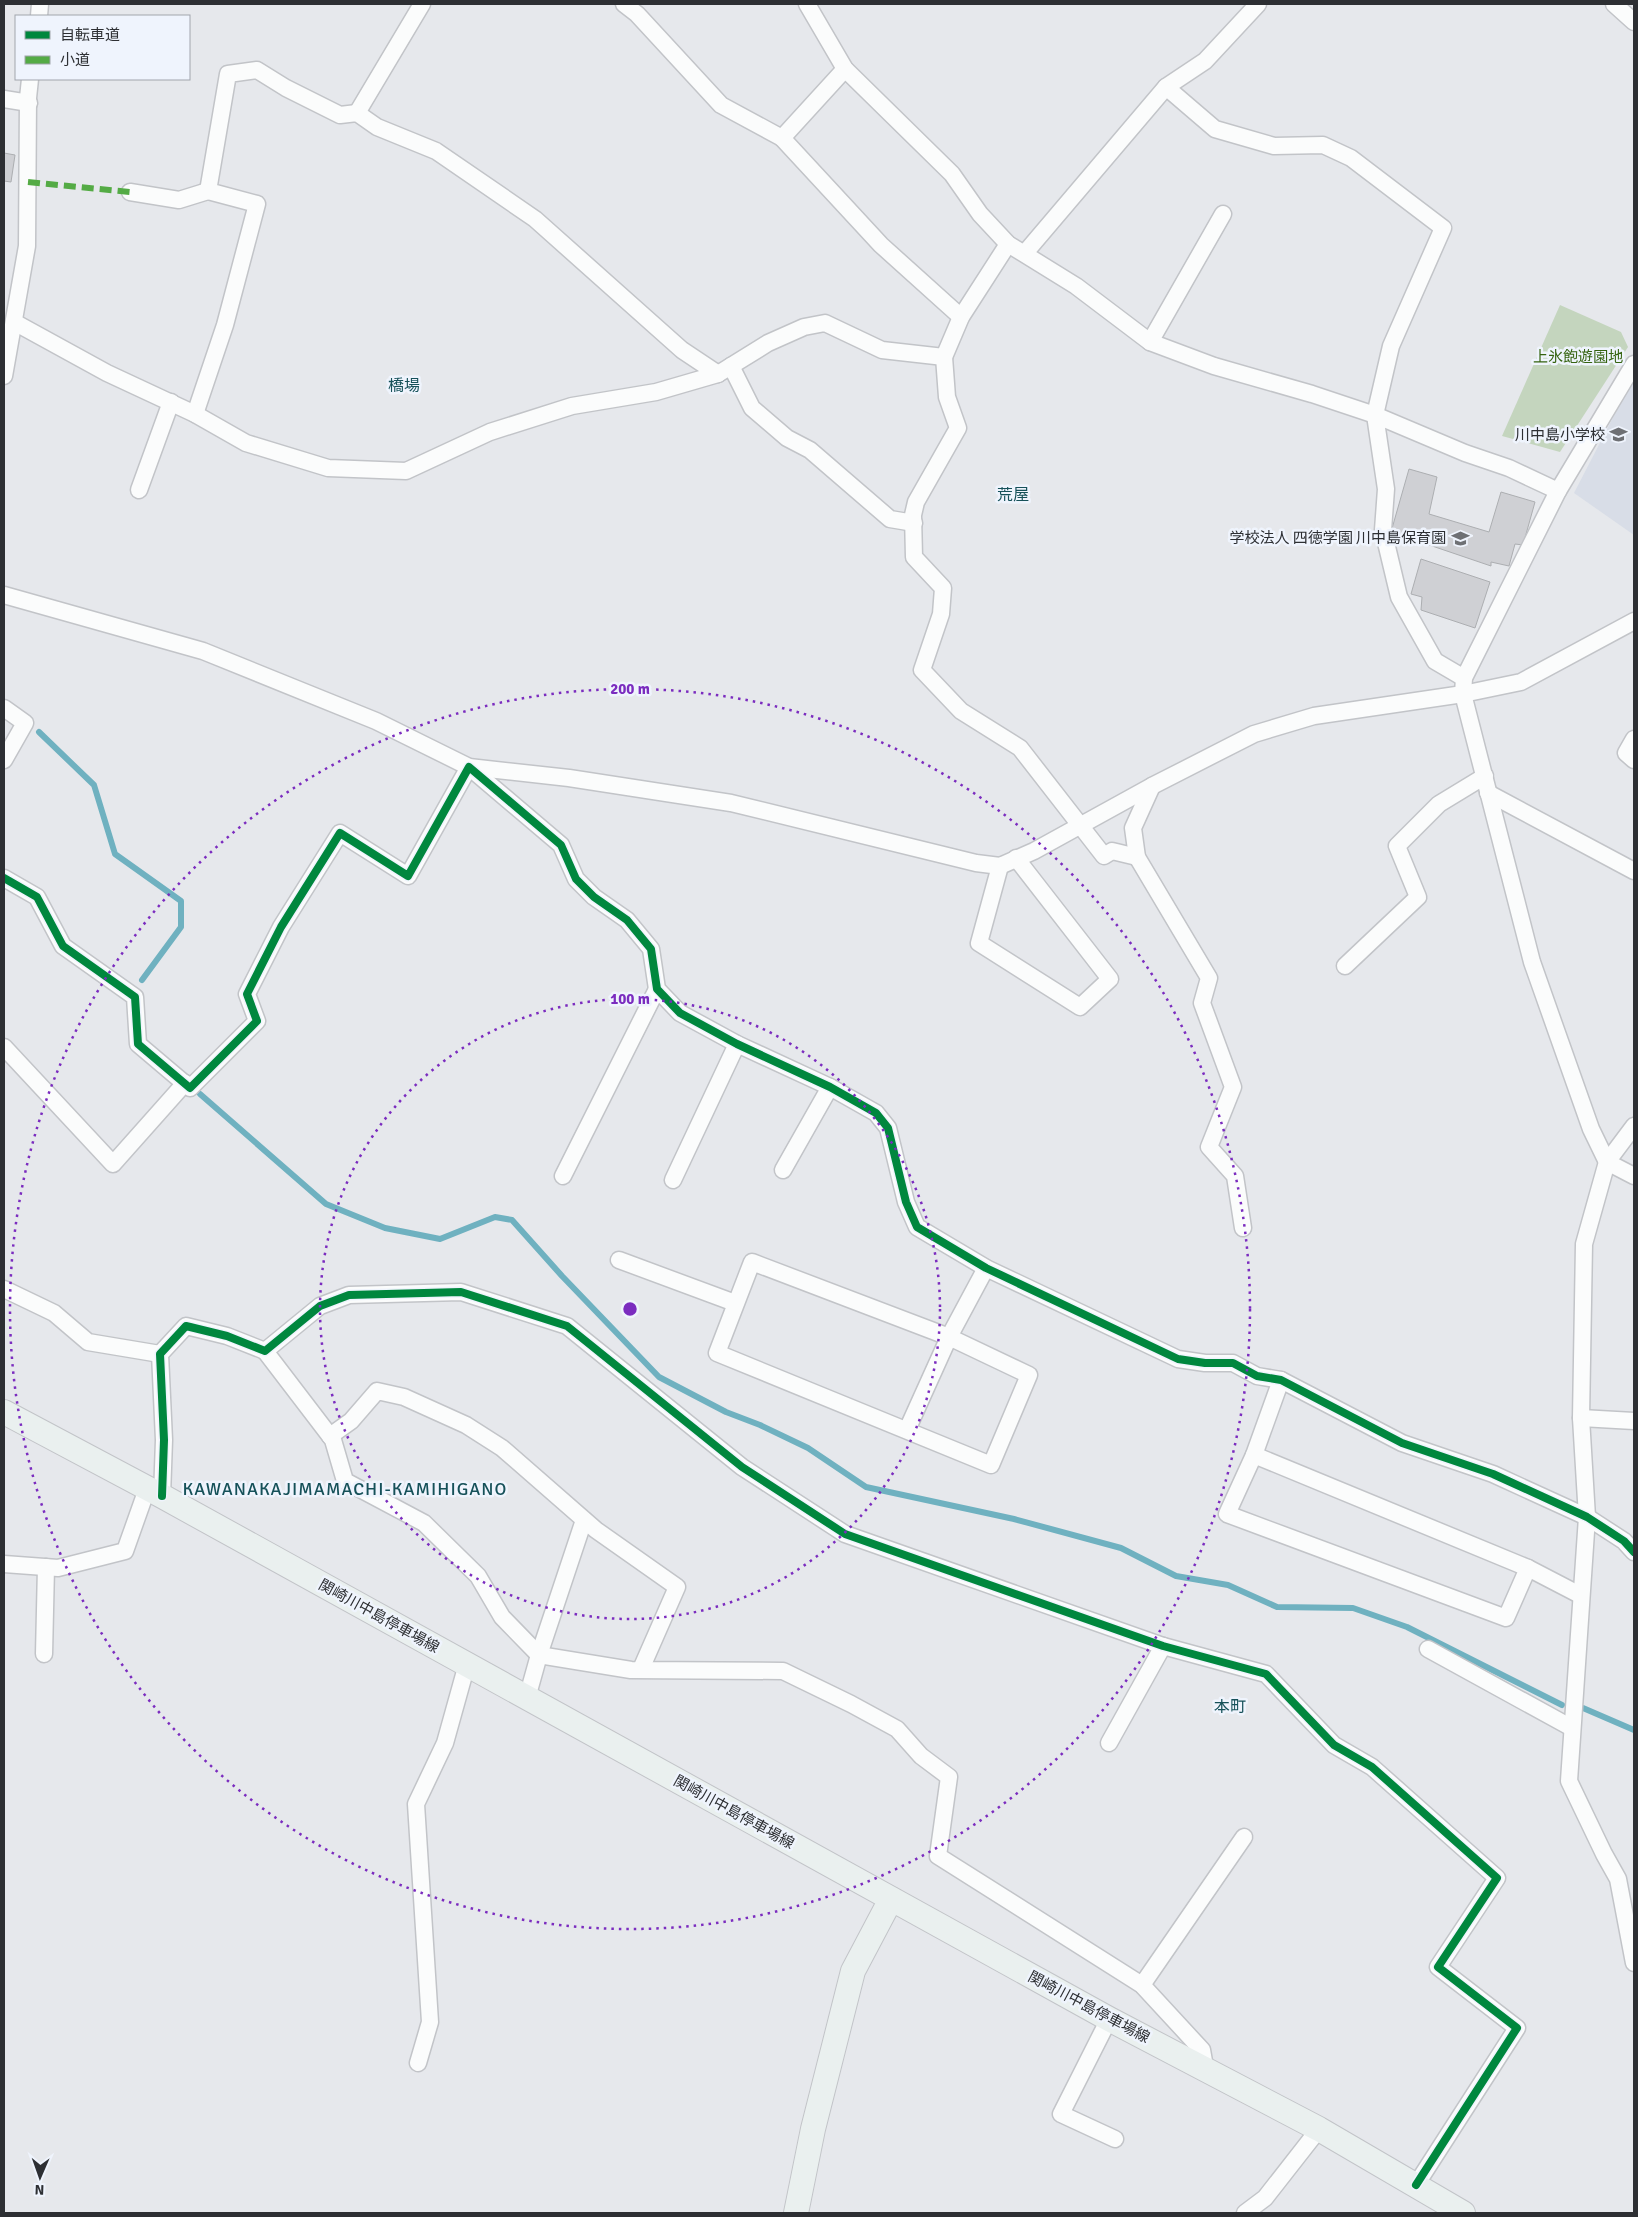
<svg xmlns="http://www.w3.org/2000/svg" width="1638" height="2217" font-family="Signika,'Noto Sans JP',sans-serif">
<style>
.built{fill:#d8dde7}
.green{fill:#c4d5be}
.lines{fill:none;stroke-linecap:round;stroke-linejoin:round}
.stream{stroke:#6fb1c0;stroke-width:6}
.building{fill:#cfd0d4;stroke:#acaeb1}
.street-casing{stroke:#c2c4c8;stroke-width:19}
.secondary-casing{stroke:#c2c4c8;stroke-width:26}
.street{stroke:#fbfcfc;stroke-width:16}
.secondary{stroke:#eaf0ef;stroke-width:24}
.quiet{stroke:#54ab45;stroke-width:6;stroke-dasharray:12 6;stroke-linecap:butt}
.cycleway-casing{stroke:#eff4fd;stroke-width:11}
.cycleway{stroke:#00873e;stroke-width:8}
.ring{fill:none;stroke:#7b2cbf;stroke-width:2.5;stroke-dasharray:2.5 5}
.labels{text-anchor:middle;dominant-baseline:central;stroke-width:5;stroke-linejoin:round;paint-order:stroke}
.park-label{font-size:15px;fill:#356310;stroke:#eff4fd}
.poi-label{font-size:15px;fill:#2d2f33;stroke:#eff4fd;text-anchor:end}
.street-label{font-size:15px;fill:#2d2f33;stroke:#eff4fd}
.neighbourhood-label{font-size:16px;fill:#165159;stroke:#eff4fd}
.quarter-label{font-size:18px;letter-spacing:1px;fill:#165159;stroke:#eff4fd}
.centre{fill:#7b2cbf;stroke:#eff4fd;stroke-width:2.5}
.ring-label{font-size:15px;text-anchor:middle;font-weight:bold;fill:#7b2cbf;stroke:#eff4fd;stroke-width:5;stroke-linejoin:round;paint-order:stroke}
</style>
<rect width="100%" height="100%" fill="#e6e8ec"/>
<polygon class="built" points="1634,377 1634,535 1574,493"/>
<polygon class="green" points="1560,305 1621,332 1628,347 1560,452 1502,436"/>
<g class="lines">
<g class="stream">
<polyline points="39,732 94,785 115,854 181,901 181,927 142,980"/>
<polyline points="200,1094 326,1204 385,1228 440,1239 495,1217 512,1220 562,1276 659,1377 726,1412 760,1425 808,1448 866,1487 1014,1519 1121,1548 1176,1576 1228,1585 1277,1607 1353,1608 1407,1627 1562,1705"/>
<polyline points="1583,1708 1634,1730"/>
</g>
</g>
<g class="building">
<polygon points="4,153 15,155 11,182 4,181"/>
<polygon points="1409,469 1437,477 1429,514 1489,532 1501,492 1535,502 1523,545 1515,544 1509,566 1491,562 1491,566 1391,532"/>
<polygon points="1421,559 1490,582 1475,628 1421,610 1422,597 1411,594"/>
</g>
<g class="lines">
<defs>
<g id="street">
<polyline points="624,4 637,14 721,105 782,138 845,69"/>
<polyline points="807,4 845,69 952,174 980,214 1008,244 1076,286 1150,342 1214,366 1312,394 1375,415 1465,453 1509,468 1558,491"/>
<polyline points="1614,4 1634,22"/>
<polyline points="39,16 40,4"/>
<polyline points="1166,87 1215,129 1274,146 1323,145 1351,158 1443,228 1391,346 1375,415 1386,489 1383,530 1399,597 1435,661 1464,678"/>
<polyline points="4,99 29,103"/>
<polyline points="357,113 422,4"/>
<polyline points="782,138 881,245 961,317"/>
<polyline points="130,192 179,200 208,191"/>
<polyline points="1025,253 1166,87 1205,61 1258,4"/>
<polyline points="14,322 107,373 195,414 246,443 328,468 406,471 490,432 572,406 656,392 718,374 768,343 804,327 825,323 882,350 944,357 961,317 1008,244"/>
<polyline points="1150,342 1223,214"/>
<polyline points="944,357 947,397 958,428 916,502 913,515 914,557 943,588 941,614 922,670 961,711 1020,748 1104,856 1112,851 1137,857"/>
<polyline points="1634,364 1558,491 1464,678 1463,694 1532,962 1591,1129 1607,1162 1634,1176"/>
<polyline points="731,366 752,408 787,438 810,450 890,519 914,523"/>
<polyline points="4,376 27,246 28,98 30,79"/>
<polyline points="195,414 225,325 257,204 208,191 228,74 257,70 286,88 340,115 357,113 377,127 436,151 535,219 682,350 718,374"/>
<polyline points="139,490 171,402"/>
<polyline points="4,595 203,651 376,721 469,767 569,778 731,803 976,863 1000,866 1034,851 1152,786 1254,734 1314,716 1463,694 1521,682 1634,621"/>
<polyline points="4,708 25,723 4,760"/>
<polyline points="1634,739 1626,753 1634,760"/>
<polyline points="1152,786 1133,828 1137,857 1209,978 1202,1003 1233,1087 1209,1147 1235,1176 1243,1228"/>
<polyline points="1488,793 1634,871"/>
<polyline points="1000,866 979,943 1080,1007 1110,979 1016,858"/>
<polyline points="4,878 37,897 63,946 135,997 138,1044 190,1088 257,1021 247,994 281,927 340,833 408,876 469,767 561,845 576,879 594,897 627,920 651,949 657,989 680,1013 737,1044 830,1087 876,1113 888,1128 906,1202 917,1227 986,1268 1178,1359 1205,1363 1233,1363 1257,1376 1281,1380 1402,1443 1493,1474 1587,1517 1624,1541 1634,1552"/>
<polyline points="1345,966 1418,897 1397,846 1439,804 1485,776"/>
<polyline points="4,1047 113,1164 185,1083"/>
<polyline points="1634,1126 1607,1162 1584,1244 1581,1418 1587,1517 1569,1781 1604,1854 1618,1879 1634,1963"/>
<polyline points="783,1170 830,1087"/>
<polyline points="563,1176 657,989"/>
<polyline points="673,1180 737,1044"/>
<polyline points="619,1260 735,1303"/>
<polygon points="752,1262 949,1337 1029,1375 991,1465 717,1353"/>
<polyline points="4,1289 54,1313 88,1342 160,1354"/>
<polyline points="265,1351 333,1440 345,1481 424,1523 478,1576 502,1617 539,1655 631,1670 783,1671 851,1704 897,1729 921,1756 949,1777 938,1856 1142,1985 1202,2050 1205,2067"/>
<polyline points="1281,1380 1254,1455 1528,1568 1580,1595"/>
<polyline points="1581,1418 1634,1421"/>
<polyline points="907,1430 949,1337 986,1268"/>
<polyline points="330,1436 351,1421 377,1391 404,1397 466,1425 502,1448 596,1530 677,1587 641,1669"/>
<polyline points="1254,1455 1227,1514 1506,1618 1528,1568"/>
<polyline points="162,1496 164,1440 160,1354 186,1326 227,1336 265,1351 320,1306 349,1295 461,1292 567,1326 742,1467 845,1534 1163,1646 1266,1674 1334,1745 1372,1767 1497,1878 1438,1967 1517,2028 1416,2185"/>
<polyline points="4,1564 58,1568 125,1551 147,1489"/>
<polyline points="1428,1649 1572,1728"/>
<polyline points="44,1654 46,1567"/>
<polyline points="527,1698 539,1655 584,1520"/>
<polyline points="1109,1743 1163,1646"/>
<polyline points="1142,1985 1244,1837"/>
<polyline points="1109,2019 1061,2114 1115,2139"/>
<polyline points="418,2063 430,2022 416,1804 445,1743 467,1664"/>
<polyline points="1245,2213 1265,2198 1319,2129"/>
</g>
<g id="secondary">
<polyline points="4,1412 162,1496 1109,2019 1319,2129 1463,2213"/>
<polyline points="796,2213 813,2129 853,1971 891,1899"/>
</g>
</defs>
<use href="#street" class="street-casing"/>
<use href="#secondary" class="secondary-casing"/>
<use href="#street" class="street"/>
<use href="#secondary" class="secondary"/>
<polyline class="quiet" points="28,182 130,192"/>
<defs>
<g id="cycleway">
<polyline points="4,878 37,897 63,946 135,997 138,1044 190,1088 257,1021 247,994 281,927 340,833 408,876 469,767 561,845 576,879 594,897 627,920 651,949 657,989 680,1013 737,1044 830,1087 876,1113 888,1128 906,1202 917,1227 986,1268 1178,1359 1205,1363 1233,1363 1257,1376 1281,1380 1402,1443 1493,1474 1587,1517 1624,1541 1634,1552"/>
<polyline points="162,1496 164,1440 160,1354 186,1326 227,1336 265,1351 320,1306 349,1295 461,1292 567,1326 742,1467 845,1534 1163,1646 1266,1674 1334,1745 1372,1767 1497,1878 1438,1967 1517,2028 1416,2185"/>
</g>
</defs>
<use href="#cycleway" class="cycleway-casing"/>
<use href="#cycleway" class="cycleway"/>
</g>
<g class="ring">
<circle cx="630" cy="1309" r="310"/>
<circle cx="630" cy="1309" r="620"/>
</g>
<defs>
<symbol id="school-bare" viewBox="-9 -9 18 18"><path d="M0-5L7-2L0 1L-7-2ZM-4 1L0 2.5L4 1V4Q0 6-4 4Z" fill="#6e7074" stroke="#eff4fd" stroke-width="2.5" paint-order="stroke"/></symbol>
</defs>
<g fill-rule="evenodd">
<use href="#school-bare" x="1606" y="422" width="25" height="25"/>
<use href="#school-bare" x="1448" y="526" width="25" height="25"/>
</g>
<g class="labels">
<g class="park-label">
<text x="1578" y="357">上氷飽遊園地</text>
</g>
<g class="poi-label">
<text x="1605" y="435">川中島小学校</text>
<text x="1446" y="538">学校法人 四徳学園 川中島保育園</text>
</g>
<g class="street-label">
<text transform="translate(379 1616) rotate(29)">関崎川中島停車場線</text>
<text transform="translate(734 1812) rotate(29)">関崎川中島停車場線</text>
<text transform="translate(1089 2007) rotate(28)">関崎川中島停車場線</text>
</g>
<g class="neighbourhood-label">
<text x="404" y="386">橋場</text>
<text x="1013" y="495">荒屋</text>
<text x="1230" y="1707">本町</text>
</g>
<g class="quarter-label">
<text x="345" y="1489">KAWANAKAJIMAMACHI-KAMIHIGANO</text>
</g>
</g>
<circle cx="630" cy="1309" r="8" class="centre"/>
<g class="ring-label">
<text x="630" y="694">200 m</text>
<text x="630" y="1004">100 m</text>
</g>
<rect width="1638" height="2217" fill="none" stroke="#2d2f33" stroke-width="10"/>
<rect x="15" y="15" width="175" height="65" fill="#eff4fd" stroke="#a1a5ac"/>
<rect x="25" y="31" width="25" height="8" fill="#00873e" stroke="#a1a5ac"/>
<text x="60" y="40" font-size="15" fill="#2d2f33">自転車道</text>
<rect x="25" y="56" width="25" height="8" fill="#54ab45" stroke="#a1a5ac"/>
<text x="60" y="65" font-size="15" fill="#2d2f33">小道</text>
<g transform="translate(40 2177) rotate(182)" stroke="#eff4fd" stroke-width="4" paint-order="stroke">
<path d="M0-4L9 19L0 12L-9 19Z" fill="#2d2f33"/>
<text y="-8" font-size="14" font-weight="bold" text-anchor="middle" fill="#2d2f33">N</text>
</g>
</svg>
